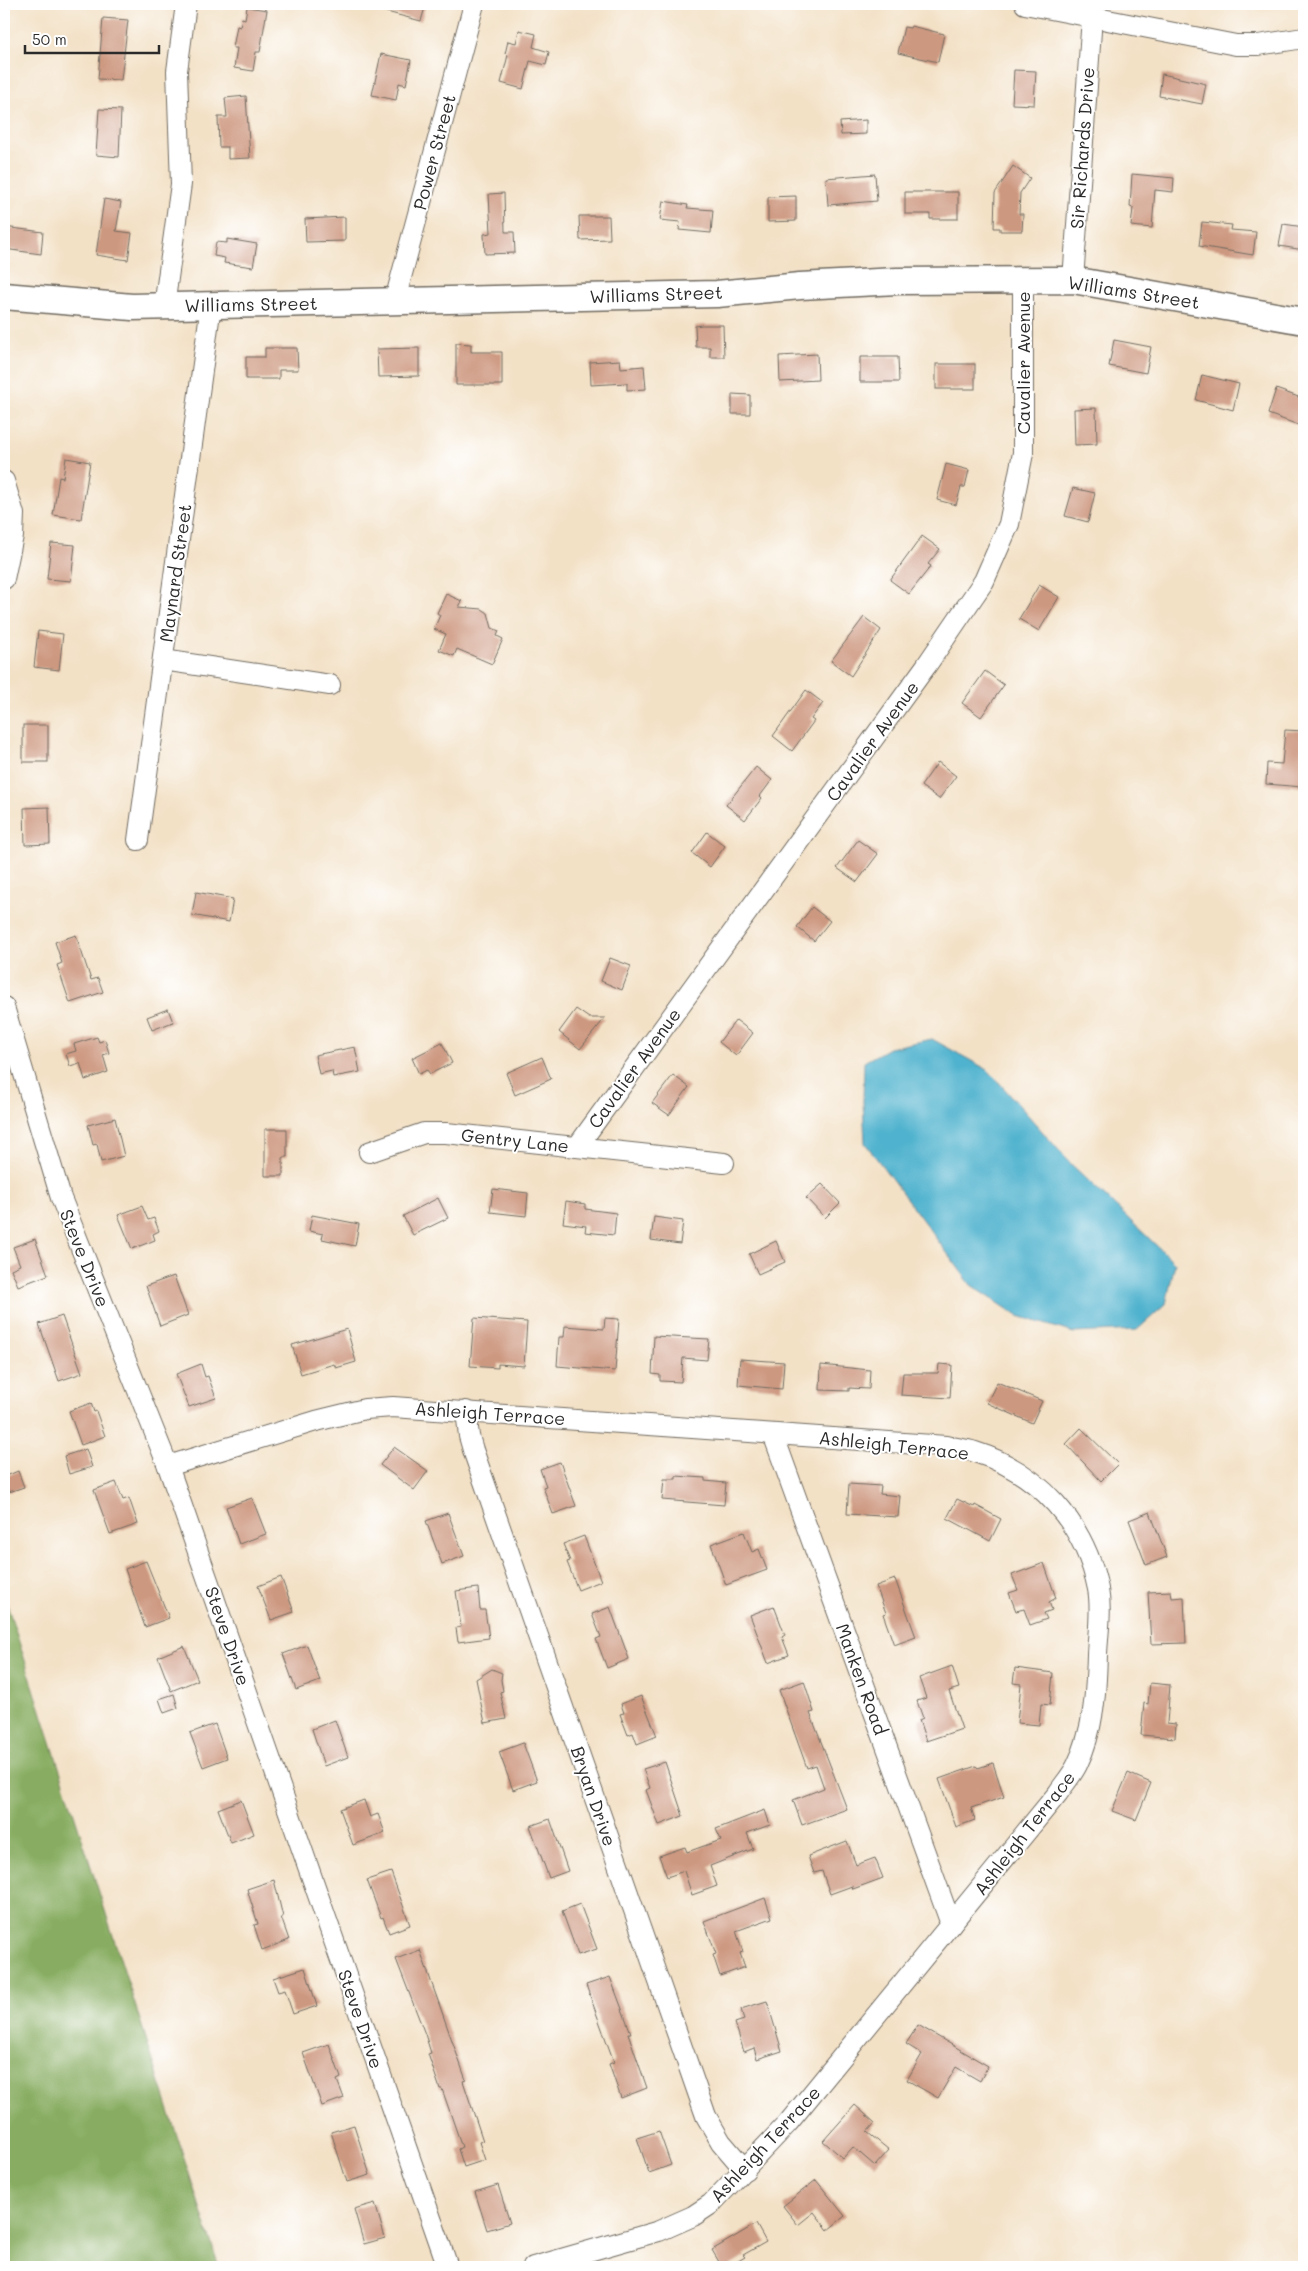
<svg xmlns="http://www.w3.org/2000/svg" width="1308" height="2271" font-family="Mali,sans-serif">
<style>
.forest{fill:#88ad62;stroke:#5a6c46}
.water{fill:#4fb2ce;stroke:#3d6e7c}
.building{fill:#cd9880}
.lines{fill:none;stroke-linecap:round;stroke-linejoin:round}
.minor-casing{stroke:#716b61;stroke-width:22}
.tertiary-casing{stroke:#716b61;stroke-width:29}
.minor{stroke:#fff;stroke-width:20}
.tertiary{stroke:#fff;stroke-width:26}
.labels{text-anchor:middle;dominant-baseline:central;stroke-width:4;stroke-linejoin:round;paint-order:stroke}
.street-label{font-size:18px;fill:#2b2b2b;stroke:#fff}
</style>
<rect width="100%" height="100%" fill="#fff"/>
<filter id="ink" filterUnits="userSpaceOnUse"><feTurbulence type="fractalNoise" baseFrequency=".02" numOctaves="2"/><feDisplacementMap in="SourceGraphic" scale="10" xChannelSelector="R" yChannelSelector="G"/><feConvolveMatrix kernelMatrix="1 2 1 2 8 2 1 2 1" color-interpolation-filters="sRGB"/></filter>
<filter id="wash" filterUnits="userSpaceOnUse"><feTurbulence type="fractalNoise" baseFrequency=".0096" numOctaves="4" result="noise"/><feDisplacementMap in="SourceGraphic" scale="20" xChannelSelector="R" yChannelSelector="G"/><feGaussianBlur stdDeviation="1.12" result="paint"/><feColorMatrix in="noise" values="0 0 0 0 0 0 0 0 0 0 0 0 0 0 0 0 0 1.4 0 .05"/><feComposite in="paint" operator="in"/></filter>
<g filter="url(#wash)">
<rect width="100%" height="100%" fill="#f3e1c6"/>
<polygon class="forest" points="4,1595 219,2267 4,2267"/>
<polygon class="water" points="932,1039 988,1070 1072,1165 1175,1263 1166,1304 1137,1330 1074,1333 1018,1316 971,1285 865,1143 863,1102 864,1062 889,1048"/>
<g id="blocks">
<g class="building">
<polygon points="375,4 426,4 421,21 375,9"/>
<polygon points="247,7 267,10 260,52 256,52 253,71 234,68 237,48 233,48 237,26 240,27 242,18 245,19"/>
<polygon points="103,18 128,20 121,80 98,79"/>
<polygon points="911,26 944,34 938,62 898,53 904,27 910,28"/>
<polygon points="519,30 536,34 533,47 549,52 546,65 530,61 523,89 501,83 508,55 505,54 508,41 516,43"/>
<polygon points="381,54 411,60 406,85 399,83 396,100 372,95"/>
<polygon points="1014,70 1036,71 1034,105 1012,104"/>
<polygon points="1162,74 1206,84 1202,104 1159,96"/>
<polygon points="246,96 250,158 228,159 228,147 219,147 218,117 227,117 225,98"/>
<polygon points="99,109 121,110 119,157 96,155"/>
<polygon points="866,120 866,134 841,135 840,122"/>
<polygon points="1013,166 1030,178 1020,193 1019,214 1023,214 1022,231 1000,231 1000,228 994,228 995,193"/>
<polygon points="875,174 877,201 828,205 826,178"/>
<polygon points="1132,174 1174,178 1173,192 1155,190 1152,228 1131,226 1133,208 1130,207"/>
<polygon points="905,192 958,192 958,219 930,219 930,214 905,214"/>
<polygon points="504,193 505,232 514,232 515,253 485,254 484,234 491,233 489,194"/>
<polygon points="796,196 796,221 768,222 768,197"/>
<polygon points="104,199 121,202 116,231 132,233 128,260 96,255"/>
<polygon points="663,201 688,205 687,208 713,210 711,233 679,230 680,222 660,220"/>
<polygon points="579,216 609,216 610,239 580,240"/>
<polygon points="345,217 345,241 306,242 305,219"/>
<polygon points="1202,222 1232,225 1231,230 1256,232 1253,255 1199,246"/>
<polygon points="1283,224 1304,227 1304,250 1279,246"/>
<polygon points="4,227 43,232 41,254 4,249"/>
<polygon points="227,239 257,244 253,267 224,263 225,258 214,256 216,242 227,243"/>
<polygon points="702,325 723,325 724,357 710,357 710,347 696,347 695,326"/>
<polygon points="1114,340 1151,347 1146,373 1109,366"/>
<polygon points="456,343 471,344 471,352 502,352 502,385 456,385"/>
<polygon points="265,348 297,348 298,370 279,370 279,379 246,379 246,357 265,357"/>
<polygon points="419,348 419,376 378,377 377,349"/>
<polygon points="817,354 818,380 780,382 779,356"/>
<polygon points="860,357 898,357 899,382 860,382"/>
<polygon points="620,360 621,368 644,366 646,389 627,390 627,383 591,385 590,362"/>
<rect x="936" y="364" width="39" height="25"/>
<polygon points="1202,375 1239,384 1233,410 1196,400"/>
<polygon points="1276,389 1304,399 1304,427 1268,414"/>
<polygon points="732,394 750,395 750,414 732,414"/>
<polygon points="1096,408 1097,444 1075,445 1074,409"/>
<polygon points="66,458 90,462 81,519 53,515 59,477 63,478"/>
<polygon points="946,464 969,470 965,487 961,487 956,505 937,500"/>
<polygon points="1073,488 1095,493 1088,522 1065,516"/>
<polygon points="922,536 940,549 928,564 931,566 909,594 890,580"/>
<polygon points="51,543 75,545 71,581 47,579"/>
<polygon points="1039,585 1059,597 1039,631 1019,619"/>
<polygon points="446,594 462,601 459,607 482,609 488,613 492,628 499,631 497,636 503,639 492,664 457,649 454,656 439,650 446,634 434,629 440,615 437,613"/>
<polygon points="864,617 881,630 851,676 831,661"/>
<polygon points="38,631 63,634 59,670 34,667"/>
<polygon points="985,671 1004,685 981,717 962,703"/>
<polygon points="806,690 823,703 811,719 814,721 792,751 773,736"/>
<rect x="23" y="725" width="25" height="37"/>
<polygon points="1285,730 1304,731 1303,787 1266,784 1267,763 1282,764"/>
<polygon points="938,762 956,776 939,799 921,786"/>
<polygon points="756,767 772,780 760,796 762,798 745,820 726,805"/>
<polygon points="49,807 50,844 25,845 24,808"/>
<polygon points="707,832 725,846 710,867 692,853"/>
<polygon points="858,840 878,854 857,882 837,868"/>
<polygon points="196,892 233,899 229,922 192,915"/>
<polygon points="812,907 830,921 814,941 797,927"/>
<polygon points="76,935 91,980 98,978 103,992 70,1003 57,965 62,963 55,942"/>
<polygon points="610,958 631,966 622,990 601,981"/>
<polygon points="168,1009 173,1022 152,1030 147,1017"/>
<polygon points="576,1009 589,1018 605,1018 580,1049 559,1032"/>
<polygon points="736,1020 753,1033 736,1056 719,1042"/>
<polygon points="97,1037 99,1042 105,1040 109,1053 103,1055 108,1072 85,1080 80,1063 70,1066 66,1054 76,1051 74,1044"/>
<polygon points="442,1043 452,1063 430,1074 427,1070 419,1074 412,1058"/>
<polygon points="355,1047 360,1072 333,1077 332,1071 319,1074 315,1055"/>
<polygon points="542,1057 551,1079 515,1095 506,1073"/>
<polygon points="673,1075 689,1087 669,1115 652,1103"/>
<polygon points="115,1118 124,1156 101,1162 97,1144 93,1145 88,1125"/>
<polygon points="265,1129 287,1129 287,1157 283,1157 283,1176 265,1176"/>
<polygon points="822,1184 840,1203 825,1218 806,1198"/>
<polygon points="493,1189 528,1193 526,1216 490,1212"/>
<polygon points="438,1198 448,1218 413,1235 403,1216"/>
<polygon points="566,1201 585,1204 585,1209 616,1213 614,1235 585,1232 586,1226 563,1223"/>
<polygon points="142,1206 148,1220 154,1218 159,1231 153,1234 155,1240 132,1249 118,1215"/>
<polygon points="312,1215 359,1224 355,1246 322,1239 323,1234 309,1231"/>
<polygon points="654,1217 683,1221 680,1244 651,1240"/>
<polygon points="35,1239 48,1275 18,1286 11,1269 20,1265 13,1247"/>
<polygon points="776,1241 785,1262 758,1274 749,1254"/>
<polygon points="174,1276 188,1315 160,1326 146,1286"/>
<polygon points="62,1316 82,1373 59,1381 39,1324"/>
<polygon points="474,1318 527,1322 524,1366 498,1364 498,1368 470,1366"/>
<polygon points="605,1318 619,1319 615,1371 557,1366 559,1337 564,1337 565,1326 604,1329"/>
<polygon points="347,1329 356,1362 336,1368 334,1364 301,1374 292,1345"/>
<polygon points="654,1336 709,1339 707,1360 683,1358 681,1382 660,1381 660,1375 652,1374"/>
<polygon points="740,1359 784,1362 782,1389 738,1385"/>
<polygon points="201,1364 205,1377 208,1376 216,1398 189,1407 176,1374"/>
<polygon points="939,1364 952,1365 950,1398 901,1395 903,1373 938,1373"/>
<polygon points="821,1365 870,1370 869,1389 849,1388 849,1391 820,1390"/>
<polygon points="997,1382 1042,1401 1032,1423 987,1403"/>
<polygon points="91,1403 94,1412 96,1411 105,1436 81,1445 69,1411"/>
<polygon points="1081,1428 1118,1464 1101,1481 1066,1444"/>
<polygon points="394,1447 428,1471 414,1490 380,1465"/>
<polygon points="86,1449 92,1467 69,1474 64,1456"/>
<polygon points="560,1462 576,1506 553,1514 543,1487 546,1486 540,1469"/>
<polygon points="18,1471 24,1487 9,1492 4,1477"/>
<polygon points="676,1476 705,1478 705,1481 726,1483 724,1505 662,1500 664,1479 676,1479"/>
<polygon points="116,1482 123,1500 129,1498 138,1524 110,1534 94,1490"/>
<polygon points="849,1484 881,1486 880,1494 900,1496 898,1517 847,1514"/>
<polygon points="252,1498 266,1534 239,1544 226,1507"/>
<polygon points="957,1499 974,1507 975,1505 1001,1519 990,1541 947,1518"/>
<polygon points="1150,1512 1167,1557 1146,1565 1129,1520"/>
<polygon points="448,1513 464,1556 442,1564 426,1521"/>
<polygon points="744,1532 752,1552 759,1549 767,1570 726,1585 711,1544"/>
<polygon points="584,1536 601,1581 578,1590 567,1562 570,1561 563,1544"/>
<polygon points="146,1561 169,1618 145,1627 125,1569"/>
<polygon points="1044,1563 1056,1598 1049,1602 1052,1610 1044,1613 1047,1619 1030,1625 1024,1609 1016,1611 1009,1593 1018,1590 1012,1575"/>
<polygon points="281,1577 294,1612 271,1620 258,1586"/>
<polygon points="895,1579 916,1637 894,1645 883,1614 886,1613 876,1586"/>
<polygon points="478,1588 480,1610 485,1610 489,1638 458,1642 456,1628 461,1627 456,1591"/>
<polygon points="1171,1591 1172,1598 1184,1597 1186,1643 1151,1644 1148,1592"/>
<polygon points="774,1606 785,1635 782,1637 789,1655 768,1663 750,1615"/>
<polygon points="610,1607 629,1659 607,1668 596,1639 601,1637 592,1614"/>
<polygon points="307,1645 320,1681 296,1690 283,1654"/>
<polygon points="184,1646 198,1680 171,1691 158,1657"/>
<polygon points="952,1666 959,1688 949,1691 962,1729 926,1741 919,1720 923,1718 917,1701 926,1698 919,1678"/>
<polygon points="1015,1668 1053,1673 1050,1705 1041,1704 1039,1725 1017,1723 1021,1684 1013,1683"/>
<polygon points="492,1669 502,1673 501,1680 503,1691 500,1692 506,1719 485,1723 476,1679"/>
<polygon points="804,1681 814,1712 810,1713 847,1809 802,1825 793,1800 824,1788 816,1765 807,1768 779,1690"/>
<polygon points="1150,1683 1170,1685 1167,1723 1176,1724 1175,1738 1141,1735 1144,1703 1148,1704"/>
<polygon points="174,1694 178,1708 164,1713 159,1699"/>
<polygon points="641,1696 657,1736 637,1744 633,1733 628,1735 620,1714 624,1713 621,1704"/>
<polygon points="335,1720 348,1757 324,1766 312,1729"/>
<polygon points="215,1724 227,1758 203,1767 190,1733"/>
<polygon points="523,1743 537,1781 513,1790 499,1752"/>
<polygon points="665,1762 683,1816 659,1825 646,1790 650,1788 643,1769"/>
<polygon points="993,1763 1004,1797 971,1808 975,1820 956,1827 939,1779 976,1766 978,1768"/>
<polygon points="1128,1773 1151,1783 1136,1820 1112,1811"/>
<polygon points="241,1800 254,1834 231,1843 218,1809"/>
<polygon points="364,1800 370,1817 378,1814 385,1833 353,1845 340,1809"/>
<polygon points="765,1810 770,1825 747,1833 753,1849 710,1866 717,1886 692,1895 684,1871 667,1877 659,1856 685,1847 687,1852 721,1840 716,1829"/>
<polygon points="550,1819 568,1871 549,1878 530,1826"/>
<polygon points="847,1841 856,1865 875,1858 883,1878 853,1889 852,1886 830,1894 822,1871 814,1873 808,1856"/>
<polygon points="391,1872 410,1925 389,1933 383,1917 381,1918 367,1880"/>
<polygon points="274,1880 283,1917 281,1917 289,1940 262,1950 254,1925 258,1924 247,1889"/>
<polygon points="765,1898 772,1918 736,1931 743,1952 740,1953 745,1967 720,1976 713,1955 716,1954 704,1921"/>
<polygon points="580,1904 597,1949 578,1955 562,1911"/>
<polygon points="420,1950 466,2080 463,2081 483,2141 479,2142 485,2160 464,2167 458,2149 462,2147 442,2089 440,2089 428,2054 431,2053 425,2034 396,1959"/>
<polygon points="305,1968 317,2006 293,2014 285,1990 278,1992 273,1978"/>
<polygon points="610,1977 631,2033 628,2033 647,2088 621,2098 609,2064 614,2062 586,1985"/>
<polygon points="767,2001 782,2051 757,2059 754,2048 744,2052 735,2023 744,2020 741,2009"/>
<polygon points="918,2025 988,2066 980,2081 956,2067 938,2098 907,2080 922,2054 906,2044"/>
<polygon points="329,2044 341,2078 337,2080 344,2098 322,2106 303,2053"/>
<polygon points="855,2105 875,2123 867,2132 889,2150 875,2166 853,2147 843,2158 823,2141"/>
<polygon points="354,2125 370,2175 347,2182 331,2132"/>
<polygon points="659,2131 671,2165 649,2173 637,2138"/>
<polygon points="816,2180 845,2216 828,2230 814,2212 798,2225 783,2206"/>
<polygon points="498,2185 510,2223 487,2230 475,2192"/>
<polygon points="375,2203 385,2238 364,2244 354,2209"/>
<polygon points="756,2224 766,2242 743,2255 745,2257 728,2267 722,2267 712,2250"/>
</g>
</g>
</g>
<g filter="url(#ink)">
<use href="#blocks" fill-opacity="0" stroke="#716b61" stroke-width="1"/>
<g class="lines">
<defs>
<g id="minor">
<polyline points="1025,4 1236,45 1258,45 1304,38"/>
<polyline points="1073,280 1092,17"/>
<polyline points="395,300 474,4"/>
<polyline points="164,307 181,184 177,71 186,4"/>
<polyline points="4,481 14,514 13,536 4,579"/>
<polyline points="163,660 330,685"/>
<polyline points="138,840 211,305"/>
<polyline points="4,1007 61,1198 168,1466 448,2267"/>
<polyline points="577,1147 926,666 984,581 1009,524 1023,453 1023,280"/>
<polyline points="369,1152 424,1133 446,1133 724,1163"/>
<polyline points="466,1411 469,1436 473,1450 706,2116 721,2142 745,2170"/>
<polyline points="773,1434 951,1924"/>
<path d="M168 1466 316 1421 365 1409 393 1407 946 1446C955 1448 966 1449 975 1452 1039 1472 1085 1524 1098 1589 1102 1610 1098 1633 1097 1654 1096 1692 1094 1730 1077 1765 1072 1775 1064 1784 1058 1793L788 2123 711 2204 693 2216 659 2231 533 2267"/>
</g>
<polyline id="tertiary" points="4,296 132,307 717,294 800,286 897,281 1073,280 1304,321"/>
</defs>
<use href="#minor" class="minor-casing"/>
<use href="#tertiary" class="tertiary-casing"/>
<use href="#minor" class="minor"/>
<use href="#tertiary" class="tertiary"/>
</g>
</g>
<g class="labels">
<g class="street-label">
<text transform="translate(1082 148) rotate(-86)">Sir Richards Drive</text>
<text transform="translate(434 152) rotate(-75)">Power Street</text>
<text transform="translate(1134 292) rotate(9)">Williams Street</text>
<text transform="translate(656 294) rotate(-2)">Williams Street</text>
<text transform="translate(251 304) rotate(-1)">Williams Street</text>
<text transform="translate(1023 363) rotate(-90)">Cavalier Avenue</text>
<text transform="translate(175 573) rotate(-82)">Maynard Street</text>
<text transform="translate(872 741) rotate(-54)">Cavalier Avenue</text>
<text transform="translate(634 1068) rotate(-54)">Cavalier Avenue</text>
<text transform="translate(515 1140) rotate(6)">Gentry Lane</text>
<text transform="translate(85 1258) rotate(68)">Steve Drive</text>
<text transform="translate(490 1413) rotate(4)">Ashleigh Terrace</text>
<text transform="translate(894 1445) rotate(6)">Ashleigh Terrace</text>
<text transform="translate(228 1636) rotate(71)">Steve Drive</text>
<text transform="translate(862 1679) rotate(70)">Manken Road</text>
<text transform="translate(594 1796) rotate(71)">Bryan Drive</text>
<text transform="translate(1024 1833) rotate(-52)">Ashleigh Terrace</text>
<text transform="translate(361 2019) rotate(71)">Steve Drive</text>
<text transform="translate(765 2144) rotate(-47)">Ashleigh Terrace</text>
</g>
</g>
<rect width="1308" height="2271" fill="none" stroke="#fff" stroke-width="20"/>
<path d="M25 45v8h134v-8" fill="none" stroke="#2b2b2b" stroke-width="2.5"/>
<text x="32" y="45" font-size="15" fill="#2b2b2b" stroke="#ffffff" stroke-width="4" paint-order="stroke">50 m</text>
</svg>
